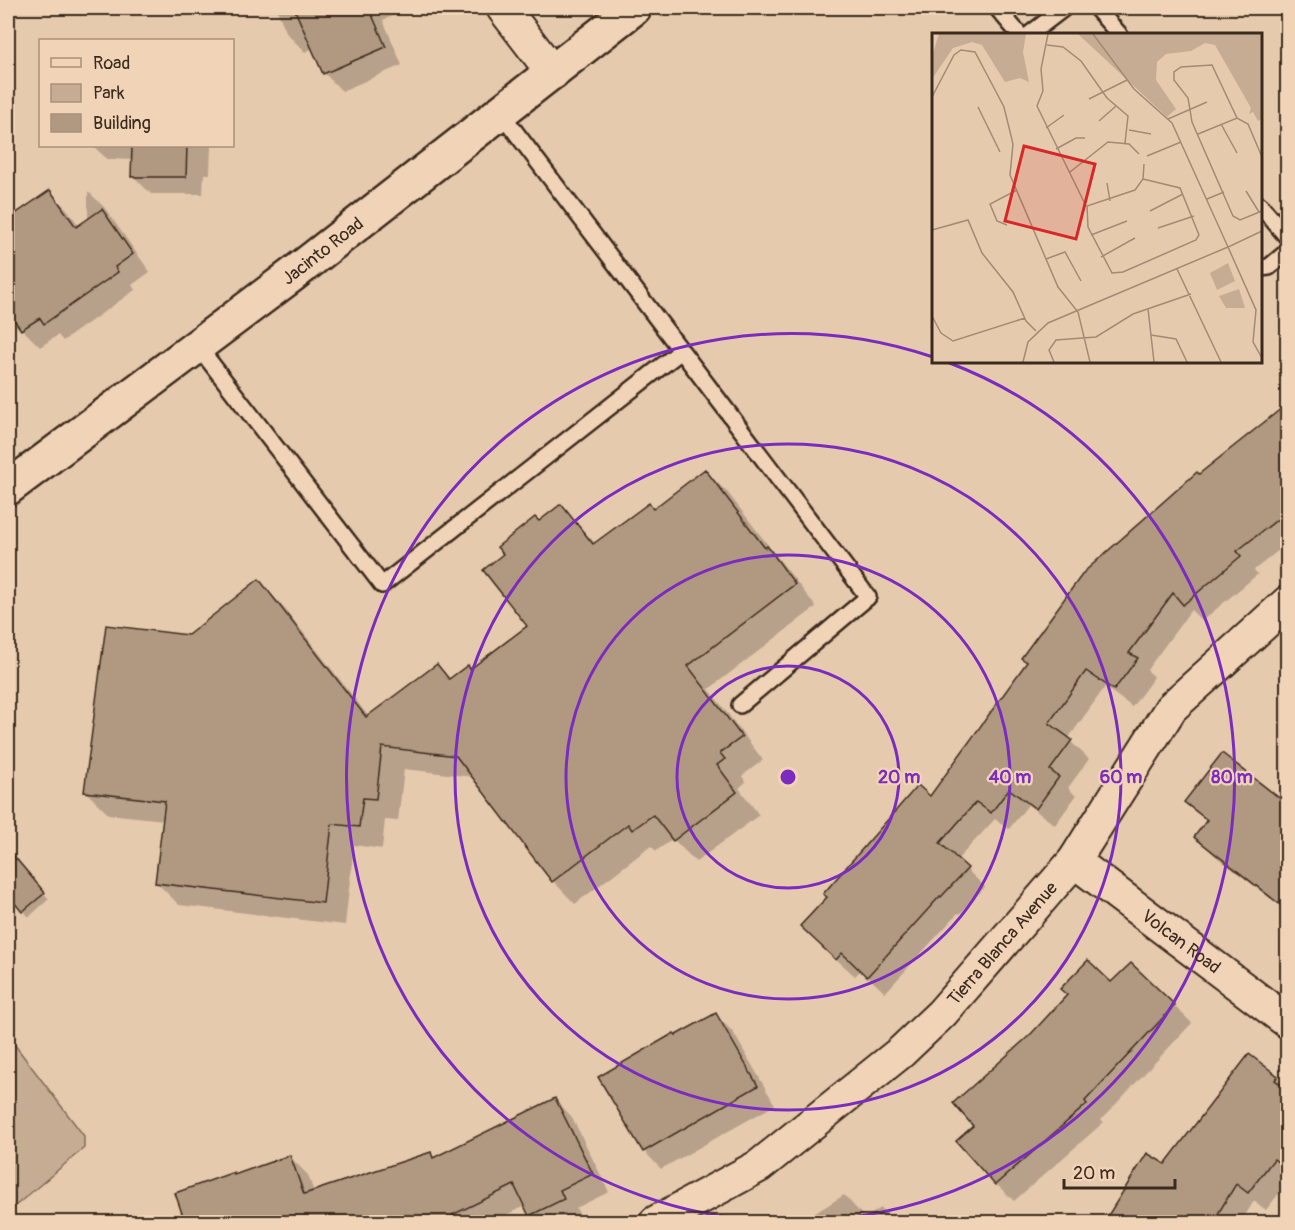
<svg xmlns="http://www.w3.org/2000/svg" width="1295" height="1230" font-family="Pangolin,sans-serif">
<style>
.green{fill:#c6ac93;stroke:#806b58;stroke-width:1.5}
.shadow{fill:#0003}
.building{fill:#b19881;stroke:#3b2a1e;stroke-width:1.5}
.lines{fill:none;stroke-linecap:round;stroke-linejoin:round}
.lane-casing{stroke:#3b2a1e;stroke-width:20}
.street-casing{stroke:#3b2a1e;stroke-width:36}
.secondary-casing{stroke:#3b2a1e;stroke-width:38}
.lane{stroke:#f1d4b7;stroke-width:15}
.street{stroke:#f1d4b7;stroke-width:32}
.secondary{stroke:#f1d4b7;stroke-width:33}
.ring{fill:none;stroke:#7b2cbf;stroke-width:3}
.labels{text-anchor:middle;dominant-baseline:central;stroke-width:4.5;stroke-linejoin:round;paint-order:stroke}
.street-label{font-size:18px;fill:#3b2a1e;stroke:#f1d4b7}
.inset-road{fill:none;stroke:#a28a74;stroke-width:1.5}
.view{fill:#d62828;fill-opacity:0.15;stroke:#d62828;stroke-width:3}
.inset-edge{fill:none;stroke:#3b2a1e;stroke-width:3}
.centre{fill:#7b2cbf;stroke:#f1d4b7;stroke-width:3}
.ring-label{font-size:18px;text-anchor:middle;font-weight:bold;fill:#7b2cbf;stroke:#f1d4b7;stroke-width:4.5;stroke-linejoin:round;paint-order:stroke}
</style>
<rect width="100%" height="100%" fill="#e6caae"/>
<filter id="ink" filterUnits="userSpaceOnUse"><feTurbulence type="fractalNoise" baseFrequency=".0167" numOctaves="2"/><feDisplacementMap in="SourceGraphic" scale="12" xChannelSelector="R" yChannelSelector="G"/><feConvolveMatrix kernelMatrix="1 2 1 2 8 2 1 2 1" color-interpolation-filters="sRGB"/></filter>
<g filter="url(#ink)">
<polygon class="green" points="8,1036 84,1136 84,1148 8,1212"/>
<g class="shadow">
<polygon points="72,8 93,8 80,16"/>
<polygon points="276,8 410,8 383,20 402,65 342,91 324,73 313,48 305,52 287,34"/>
<polygon points="93,146 211,146 210,174 204,174 203,194 151,194 133,176 133,160 107,159"/>
<polygon points="49,191 67,209 88,238 88,191 104,207 150,272 132,285 135,290 63,341 58,335 40,347 22,329 8,308 8,274 18,267 8,252 8,221"/>
<polygon points="1288,406 1288,543 1254,570 1258,574 1202,621 1191,610 1147,670 1154,677 1132,707 1105,687 1068,739 1089,759 1068,788 1076,796 1055,825 1028,805 1009,829 995,819 957,860 985,887 960,914 958,913 885,993 861,970 855,976 819,944 930,798 1199,476"/>
<polygon points="705,471 728,493 816,607 709,689 763,760 742,776 746,782 739,788 759,815 696,862 673,839 656,851 651,846 575,904 553,881 474,777 404,769 398,821 385,820 382,849 354,845 345,925 179,905 157,883 164,820 108,814 86,792 188,636 259,581 281,604 369,717 437,666 450,680 471,670 529,626 539,523 560,506 596,544 654,510"/>
<polygon points="1223,755 1288,805 1288,912 1213,854 1196,836 1207,822 1186,802"/>
<polygon points="22,869 49,899 29,917 8,893 8,881"/>
<polygon points="1131,965 1192,1023 1101,1120 1104,1122 1014,1201 996,1184 976,1126 1031,1036 1069,995 1112,984"/>
<polygon points="716,1015 733,1032 775,1105 661,1169 644,1151 676,1037"/>
<polygon points="1277,1077 1288,1088 1288,1182 1266,1210 1254,1201 1241,1222 1106,1222 1147,1155 1166,1166"/>
<polygon points="555,1099 572,1117 609,1192 576,1208 581,1217 569,1222 537,1222 530,1215 525,1206 491,1222 176,1222 233,1174 236,1176 290,1157 308,1175 314,1192 431,1154 435,1158"/>
<polygon points="844,1195 865,1218 881,1208 896,1222 801,1222"/>
</g>
<g class="building">
<polygon points="294,8 369,8 386,47 323,74"/>
<polygon points="132,146 187,146 186,177 131,177"/>
<polygon points="50,190 76,227 102,209 133,254 115,267 118,272 44,324 40,318 21,330 8,311 8,219"/>
<polygon points="1287,404 1287,512 1237,551 1241,556 1183,605 1173,593 1129,653 1138,658 1114,690 1086,671 1049,723 1072,740 1050,770 1059,777 1036,809 1009,789 991,813 976,802 940,843 968,868 941,897 940,896 867,977 842,953 836,960 800,926 827,897 823,894 918,785 930,796 1027,662 1021,658 1084,572 1197,472 1199,474"/>
<polygon points="705,469 765,548 767,546 795,584 688,666 742,737 720,753 725,759 717,765 737,792 673,841 653,815 632,830 628,824 552,882 456,756 382,747 376,799 363,798 359,827 332,824 323,903 155,883 165,801 84,792 106,625 188,635 259,579 366,717 437,664 449,679 468,665 470,669 527,626 483,570 503,554 497,547 535,517 539,521 561,504 593,544 649,503 653,509"/>
<polygon points="1222,753 1287,804 1287,910 1194,837 1207,820 1184,802"/>
<polygon points="8,849 45,893 22,912 8,895"/>
<polygon points="1088,960 1111,982 1131,963 1175,1005 1085,1101 1087,1104 995,1185 956,1141 973,1126 953,1103 1030,1035 1067,995 1060,989"/>
<polygon points="716,1013 758,1086 643,1152 598,1077 674,1033 676,1035"/>
<polygon points="1249,1054 1278,1076 1275,1080 1287,1089 1287,1169 1274,1159 1248,1193 1236,1184 1213,1222 1104,1222 1147,1153 1165,1164"/>
<polygon points="555,1098 593,1174 560,1190 564,1199 529,1216 514,1185 452,1215 455,1222 185,1222 175,1193 234,1172 234,1175 290,1155 304,1194 431,1152 433,1158"/>
</g>
<g class="lines">
<defs>
<g id="lane">
<polyline points="997,8 1019,34"/>
<polyline points="1096,8 1119,34"/>
<polyline points="1030,34 1064,8"/>
<polyline points="501,113 868,597 740,705"/>
<polyline points="1260,205 1288,238"/>
<polyline points="1260,268 1269,267 1288,251"/>
<polyline points="197,345 382,585 681,351"/>
</g>
<g id="street">
<polyline points="503,8 553,73"/>
<path id="s1" d="M1074 861 1288 1022"/>
<path id="s2" d="M656 1222 759 1166 901 1052 942 1013 1074 861 1171 708 1288 602"/>
</g>
<g id="secondary">
<path id="s3" d="M8 488 292 275 634 8"/>
</g>
</defs>
<use href="#lane" class="lane-casing"/>
<use href="#street" class="street-casing"/>
<use href="#secondary" class="secondary-casing"/>
<use href="#lane" class="lane"/>
<use href="#street" class="street"/>
<use href="#secondary" class="secondary"/>
</g>
</g>
<g class="ring">
<circle cx="788" cy="777" r="111"/>
<circle cx="788" cy="777" r="222"/>
<circle cx="788" cy="777" r="333"/>
<path d="M947 362A444 444 0 1 1 933 357"/>
</g>
<g class="labels">
<g class="street-label">
<text stroke="none"><textPath href="#s3" startOffset="394">Jacinto Road</textPath></text>
<text stroke="none"><textPath href="#s1" startOffset="134">Volcan Road</textPath></text>
<text stroke="none"><textPath href="#s2" startOffset="448">Tierra Blanca Avenue</textPath></text>
</g>
</g>
<g transform="translate(932 33)">
<rect width="330" height="330" fill="#e6caae"/>
<path d="M7 1H94L91 19 97 49 88 45 73 49 50 12 40 9 21 15 0 46V23ZM146 1H330V86L326 88 321 79 317 81 319 75 283 12 273 10 259 18 234 21 225 29 224 47 244 76 235 84ZM296 230 303 248 285 257 278 240ZM307 256 313 275H294L287 263Z" fill="#c6ac93"/>
<path class="inset-road" d="M116 1 109 36 111 58 105 73 154 173M115 12 131 14 149 28 175 65 196 83 193 110M0 64 22 22 29 17 43 19 72 74 81 111M157 66 195 47M46 74 68 119M305 85 280 32 249 34 242 39V47L256 65 260 89 301 183 308 187 330 178M236 86 275 69M167 88 184 73M289 91 305 120M114 95 132 82M197 97 219 101M266 101 305 85 316 91 330 124M81 111 78 142 126 254 146 279 158 329M124 116 144 105H153M215 123 249 109M138 139 176 109 197 111 207 121M211 146 248 155 267 202 264 207 191 239 180 240 156 194 155 173 203 157 211 146 212 131M175 150 178 168M314 158 327 179M275 166 292 159M218 178 251 161M75 192 65 188 58 171 85 157M226 195 262 183M0 197 36 187 50 220 81 259 94 288 104 298M330 198 296 214 324 277 321 309 330 325M159 202 195 188M169 224 203 205M114 226 133 219 149 248M245 236 289 329M216 276 222 329M0 283 9 300 21 308 93 285M219 302 244 306 255 329M91 329 96 309 116 290 296 214 240 90 202 56 161 1M122 329 117 317 124 307 164 304 201 281 259 261"/>
<path class="view" d="M92 113 163 131 144 206 73 188Z"/>
<rect width="330" height="330" class="inset-edge"/>
</g>
<circle cx="788" cy="777" r="9" class="centre"/>
<g class="ring-label">
<text x="899" y="783">20 m</text>
<text x="1010" y="783">40 m</text>
<text x="1121" y="783">60 m</text>
<text x="1232" y="783">80 m</text>
</g>
<rect width="1295" height="1230" fill="none" stroke="#f1d4b7" stroke-width="30"/>
<rect x="15" y="15" width="1265" height="1200" fill="none" stroke="#3b2a1e" stroke-width="2" filter="url(#ink)"/>
<rect x="39" y="39" width="195" height="108" fill="#f1d4b7" stroke="#a8907a" stroke-width="1.5"/>
<rect x="51" y="58" width="30" height="9" fill="#f1d4b7" stroke="#a8907a" stroke-width="1.5"/>
<text x="93" y="69" font-size="18" fill="#3b2a1e">Road</text>
<rect x="51" y="84" width="30" height="18" fill="#c6ac93" stroke="#a8907a" stroke-width="1.5"/>
<text x="93" y="99" font-size="18" fill="#3b2a1e">Park</text>
<rect x="51" y="114" width="30" height="18" fill="#b19881" stroke="#a8907a" stroke-width="1.5"/>
<text x="93" y="129" font-size="18" fill="#3b2a1e">Building</text>
<path d="M1064 1179v9h111v-9" fill="none" stroke="#3b2a1e" stroke-width="3"/>
<text x="1073" y="1179" font-size="18" fill="#3b2a1e" stroke="#f1d4b7" stroke-width="4.5" paint-order="stroke">20 m</text>
</svg>
